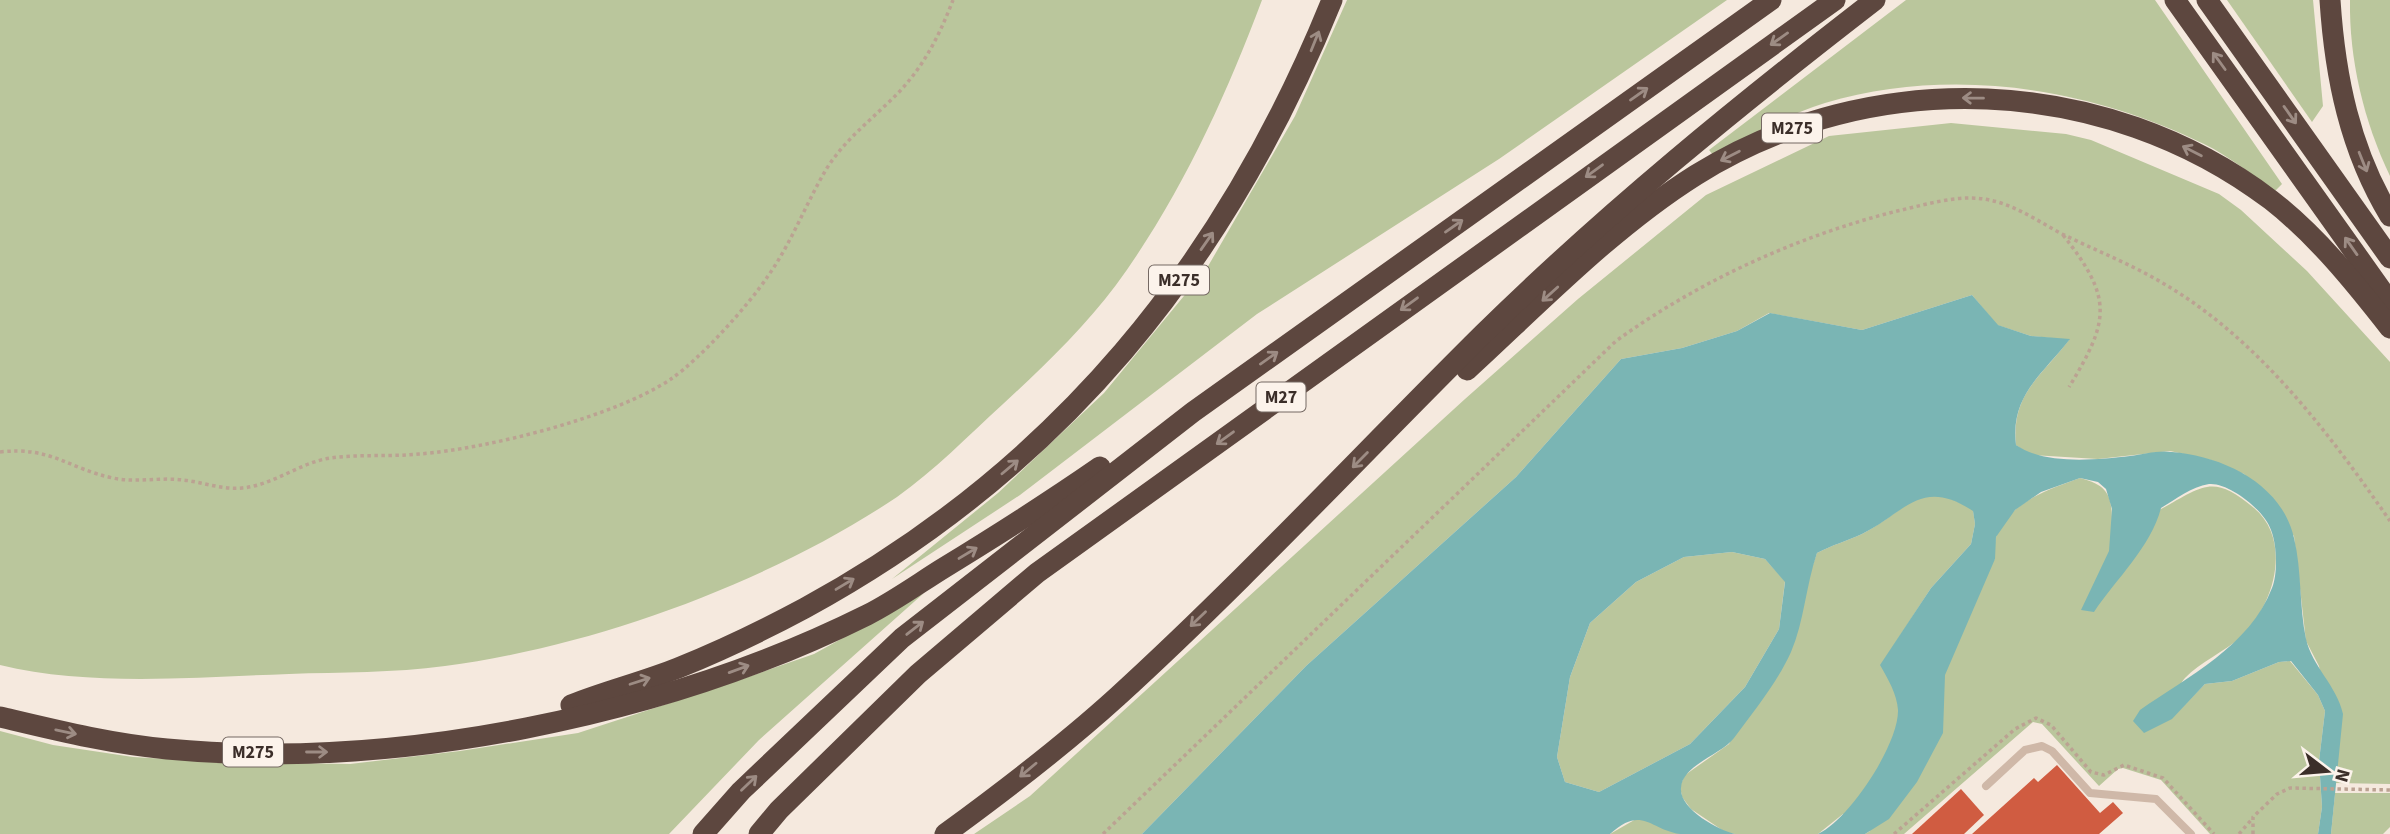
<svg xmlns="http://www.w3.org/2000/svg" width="2390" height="834" font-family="'Source Sans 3',sans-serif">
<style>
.green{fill:#bac69c}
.water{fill:#7ab5b4;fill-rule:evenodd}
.building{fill:#d05c41}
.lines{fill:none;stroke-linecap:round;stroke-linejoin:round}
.path{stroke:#bba292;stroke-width:3.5;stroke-dasharray:3.5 3.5;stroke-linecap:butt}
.service{stroke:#cfb8a8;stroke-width:8}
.motorway{stroke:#5d473f;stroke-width:21}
.oneway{stroke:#9d8c84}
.labels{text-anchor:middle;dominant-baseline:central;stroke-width:5;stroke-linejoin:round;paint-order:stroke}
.shield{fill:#fcf3eb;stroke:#756963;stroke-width:2}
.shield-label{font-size:18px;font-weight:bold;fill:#3b2e29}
</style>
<rect width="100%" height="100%" fill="#f5e9de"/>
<g class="green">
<path d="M0 0H1262C1225 99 1179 199 1116 285 1083 329 1043 367 1003 404 968 436 935 470 897 497 770 582 596 646 445 666 394 673 341 672 289 674 196 677 90 687 0 665Z"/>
<polygon points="1347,0 1727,0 1499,159 1257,314 1020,495 892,579 998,493 1104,393 1207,268 1295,116"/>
<path d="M1906 0H2155L2282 184 2275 191C2252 175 2229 156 2204 144 2088 87 1950 66 1825 103 1786 115 1750 135 1714 156L1709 150Z"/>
<polygon points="2227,0 2313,0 2323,106 2312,122"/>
<path d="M2350 0H2390V176C2364 122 2349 60 2350 0Z"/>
<path d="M1951 123 2066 134 2091 140 2219 194 2241 210 2307 271 2390 362V784L2335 783 2337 766 2319 666 2306 641 2294 536 2244 474 2211 460 2170 451 2098 459 2030 455 2016 445C2011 394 2041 377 2069 340L2031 336 1997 325 1972 295 1862 330 1769 313 1737 331 1682 348 1621 359 1516 477 1306 666 1142 834H974L1030 796 1465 399 1578 299 1706 195 1829 136Z"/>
<path d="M2080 478C2113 486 2112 501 2112 531 2128 524 2145 517 2161 509 2203 486 2213 473 2254 508 2293 541 2274 606 2241 637 2224 652 2200 662 2185 678 2177 686 2175 708 2171 719L2205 684 2232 681 2279 662 2290 661 2318 695 2325 711 2319 761 2322 807 2318 834H2210L2161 780 2123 768 2118 769 2099 786 2042 724 2033 722 1904 834H1865L1870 831 1843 814 1818 834H1735L1725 832 1691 809 1682 797 1680 786 1685 775 1729 744 1809 576 1817 553C1832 545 1847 541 1862 534 1907 511 1919 476 1973 510L1975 524 1971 544 1931 588 1881 665 1995 559C1995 553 1994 543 1996 537 2008 502 2050 489 2080 478Z"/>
<polygon points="1732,552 1765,559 1785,581 1779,629 1745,687 1690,744 1599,792 1565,782 1557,757 1570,677 1590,623 1636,582 1684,557"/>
<polygon points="924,593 759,740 669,834 0,834 0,731 53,745 133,757 217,762 350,764 460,751 578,733 722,686 814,654"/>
<polygon points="2335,793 2390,793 2390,827 2383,834 2331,834"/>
<polygon points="1636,819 1646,819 1681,834 1610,834"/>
</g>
<path class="water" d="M1972 295 1998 325 2031 336 2070 339C2042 375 2010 396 2016 445 2045 465 2095 460 2130 456 2143 454 2159 450 2172 452 2223 456 2282 484 2294 538 2302 571 2299 606 2306 639 2312 666 2337 686 2343 714L2331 834H2318L2322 807 2319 761 2325 711 2318 695 2291 661 2279 662 2232 681 2205 684 2172 719 2144 733 2133 721 2140 710C2187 677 2250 646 2272 588 2278 573 2277 545 2271 530 2265 511 2229 482 2209 484 2191 487 2176 499 2161 508 2151 547 2116 579 2094 612L2081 610 2109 551 2112 509 2106 489 2098 482 2080 478 2041 492 2015 510 1996 537 1995 559 1945 675 1943 733 1917 782 1889 819 1865 834H1818C1849 820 1899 744 1898 710 1897 694 1888 679 1880 665L1931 588 1971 544 1975 524 1973 511C1921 477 1906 512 1862 534 1847 541 1832 545 1817 553 1806 585 1804 622 1791 652 1777 683 1754 711 1734 738 1721 755 1682 765 1681 788 1679 809 1718 830 1735 834 1717 834 1698 834 1680 834 1649 829 1642 805 1610 834H1142L1306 666 1516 477 1621 359 1682 348 1737 331 1770 313 1862 330ZM1732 552 1765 559 1785 582 1779 629 1745 687 1690 744 1599 792 1565 782 1557 757 1570 677 1590 623 1636 582 1684 557Z"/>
<g class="building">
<polygon points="2057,765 2100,813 2113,802 2123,813 2099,834 1972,834 2034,778 2038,782"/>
<polygon points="1961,789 1984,815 1964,834 1912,834"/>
</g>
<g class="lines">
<g class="path">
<path d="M2063 235C2113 298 2110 320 2069 387"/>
<path d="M0 452C51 446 69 469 113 478 136 483 160 477 183 480 202 482 223 490 242 488 274 485 299 463 330 458 359 454 389 457 419 454 486 449 615 417 671 379 700 359 748 306 768 276 792 242 806 203 827 168 846 138 876 116 900 91 925 64 940 34 953 0"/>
<path d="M1103 834 1616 341C1699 281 1798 236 1897 211 1920 206 1946 198 1970 198 2006 198 2032 218 2062 234 2097 251 2133 265 2166 285 2260 341 2329 433 2390 521"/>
<polyline points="1894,834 2015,729 2036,718 2051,725 2091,772 2104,775 2124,765 2163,778 2214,834"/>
<polyline points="2239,834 2252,819"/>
<polyline points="2253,834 2253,817 2277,794 2290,788 2390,790"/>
</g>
<polyline class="service" points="1986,786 2025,750 2042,746 2052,751 2090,793 2156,799 2191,834"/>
<g class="motorway">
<polyline points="2175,0 2390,302"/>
<polyline points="2207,0 2390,258"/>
<path d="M2330 0C2335 77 2350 150 2390 216"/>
<path d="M1467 370C1540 303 1612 228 1696 175 1872 65 2105 74 2271 200 2317 236 2354 282 2390 328"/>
<path d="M571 705C606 691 643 682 678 668 720 651 764 630 805 608 1058 470 1225 265 1332 0"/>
<path d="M0 717C55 730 111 744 167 749 394 771 664 716 867 615 893 602 918 584 942 569 996 536 1048 503 1100 467"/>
<polyline points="703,834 741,791 902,638 1193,412 1771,0"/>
<polyline points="759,834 779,810 918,674 1037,573 1835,0"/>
<path d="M945 834C1004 791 1063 746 1117 697 1244 581 1361 455 1483 334 1606 213 1739 105 1875 0"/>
</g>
</g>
<defs><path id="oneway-shaft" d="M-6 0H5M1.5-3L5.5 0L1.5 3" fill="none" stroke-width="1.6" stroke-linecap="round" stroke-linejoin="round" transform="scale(1.75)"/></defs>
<g class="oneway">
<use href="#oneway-shaft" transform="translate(1779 39) rotate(145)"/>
<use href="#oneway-shaft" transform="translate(1315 41) rotate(-68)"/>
<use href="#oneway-shaft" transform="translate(2219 61) rotate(-126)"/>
<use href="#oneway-shaft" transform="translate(1639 94) rotate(-35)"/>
<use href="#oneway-shaft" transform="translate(1973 98) rotate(-179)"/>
<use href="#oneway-shaft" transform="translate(2290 115) rotate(55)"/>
<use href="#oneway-shaft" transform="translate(2192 151) rotate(-153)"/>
<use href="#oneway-shaft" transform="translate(1730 156) rotate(153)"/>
<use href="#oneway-shaft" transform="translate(2363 162) rotate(68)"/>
<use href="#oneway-shaft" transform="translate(1594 171) rotate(144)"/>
<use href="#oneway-shaft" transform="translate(1454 226) rotate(-35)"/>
<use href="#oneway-shaft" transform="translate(1207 241) rotate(-55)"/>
<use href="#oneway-shaft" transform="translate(2351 246) rotate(-125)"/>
<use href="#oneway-shaft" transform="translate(1550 294) rotate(138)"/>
<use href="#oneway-shaft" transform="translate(1409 304) rotate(144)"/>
<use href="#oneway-shaft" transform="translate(1269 358) rotate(-35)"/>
<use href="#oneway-shaft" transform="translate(1225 438) rotate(144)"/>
<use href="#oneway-shaft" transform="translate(1360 460) rotate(135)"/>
<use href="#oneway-shaft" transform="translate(1010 467) rotate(-40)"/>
<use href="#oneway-shaft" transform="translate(968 553) rotate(-31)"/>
<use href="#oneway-shaft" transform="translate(845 584) rotate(-31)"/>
<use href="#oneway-shaft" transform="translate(1198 619) rotate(136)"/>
<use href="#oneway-shaft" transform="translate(915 628) rotate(-38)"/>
<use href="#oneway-shaft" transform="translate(739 669) rotate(-20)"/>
<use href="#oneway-shaft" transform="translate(640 681) rotate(-18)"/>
<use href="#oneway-shaft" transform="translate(66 732) rotate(12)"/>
<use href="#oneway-shaft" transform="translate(317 752)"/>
<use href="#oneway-shaft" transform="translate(1028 770) rotate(140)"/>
<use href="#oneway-shaft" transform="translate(749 783) rotate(-44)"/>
</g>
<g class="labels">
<g class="shield">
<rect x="1762" y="113.5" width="60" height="29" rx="5"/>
<rect x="1149" y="265.5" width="60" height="29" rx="5"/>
<rect x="1256.5" y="382.5" width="49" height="29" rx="5"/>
<rect x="223" y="737.5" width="60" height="29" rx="5"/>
</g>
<g class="shield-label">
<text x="1792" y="128">M275</text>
<text x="1179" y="280">M275</text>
<text x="1281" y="397">M27</text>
<text x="253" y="752">M275</text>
</g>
</g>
<g transform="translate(2327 771) rotate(106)" stroke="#fcf3eb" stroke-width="5" paint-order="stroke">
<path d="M0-5L12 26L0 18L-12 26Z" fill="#3b2e29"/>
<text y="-10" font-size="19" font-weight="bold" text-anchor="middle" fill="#3b2e29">N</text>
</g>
</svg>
